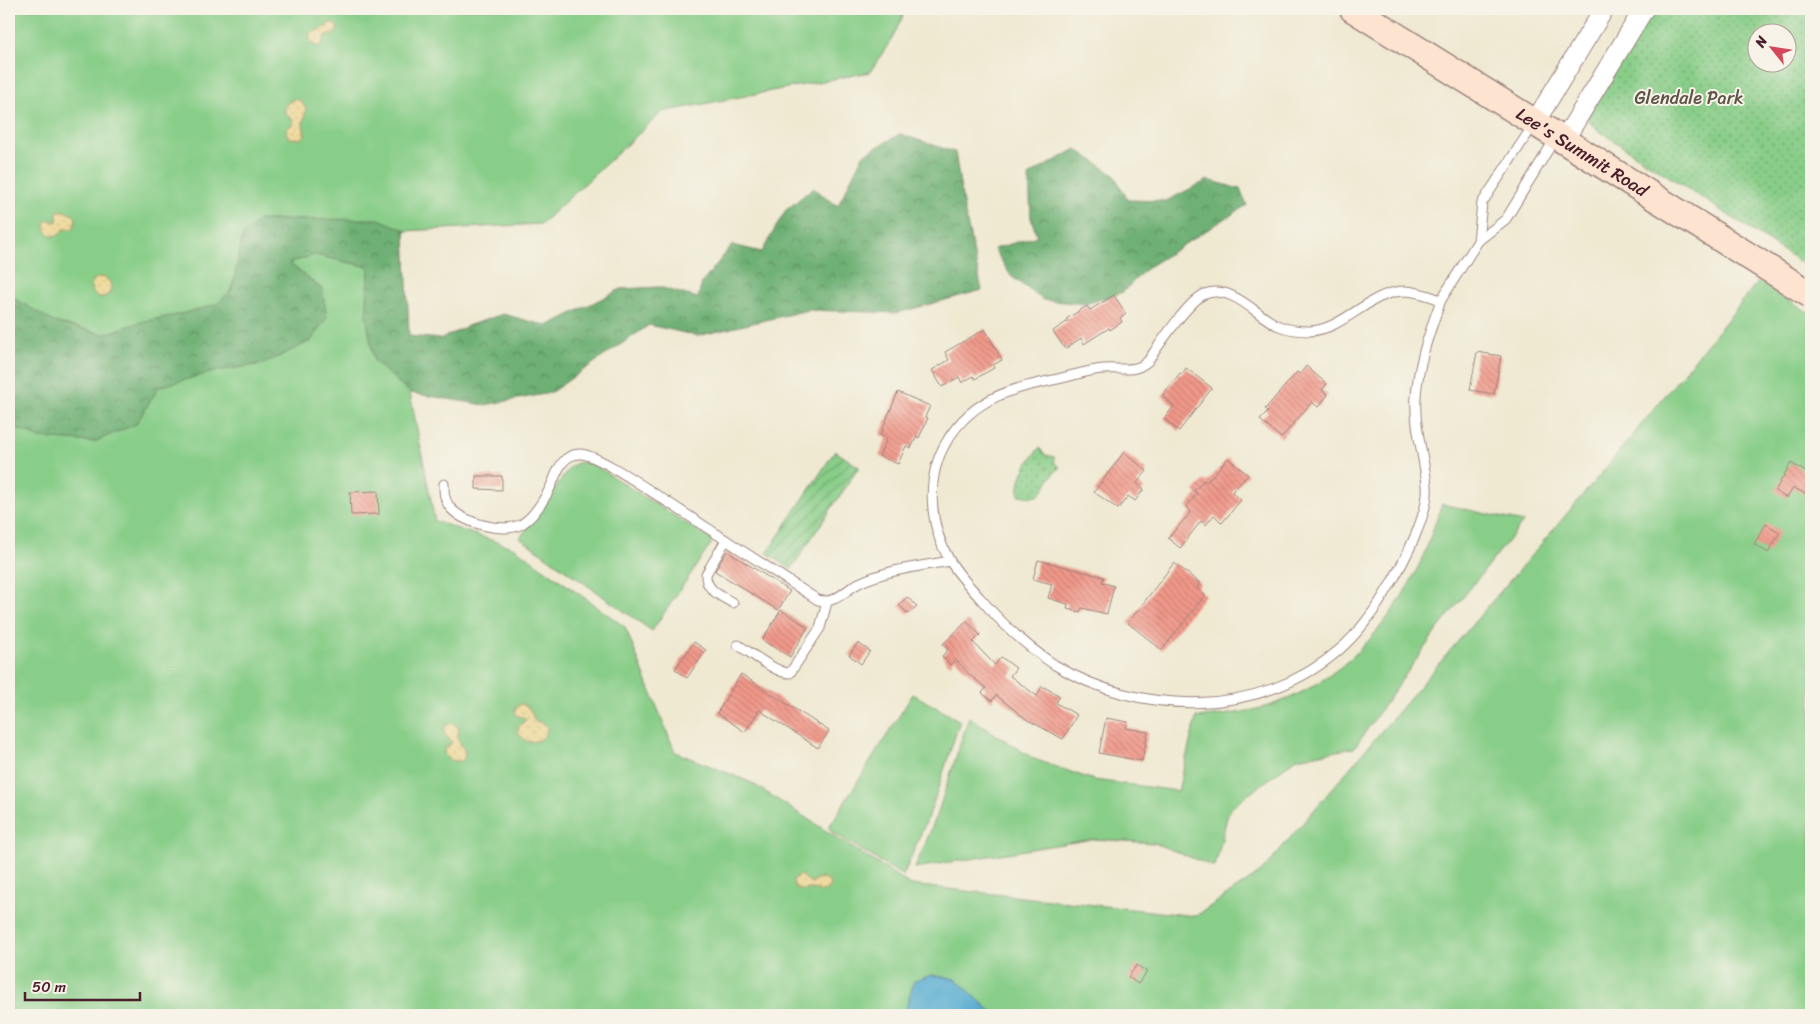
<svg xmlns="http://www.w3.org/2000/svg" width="1820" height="1024" font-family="Sriracha,sans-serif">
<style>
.grass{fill:#88cd88;stroke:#69765a}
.forest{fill:url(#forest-crowns);stroke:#5c6850}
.sand{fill:url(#sand-dots);stroke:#9c7c64}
.park{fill:url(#park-dots);stroke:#69765a;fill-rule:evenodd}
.garden{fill:url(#garden-furrows);stroke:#69765a}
.water{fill:#53aad0;stroke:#4e647e}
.building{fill:url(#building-back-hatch)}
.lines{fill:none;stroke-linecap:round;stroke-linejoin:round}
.service-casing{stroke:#9c847e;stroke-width:11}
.minor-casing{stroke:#9c847e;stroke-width:21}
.secondary-casing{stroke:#9c847e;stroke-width:29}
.service{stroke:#fff;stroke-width:9}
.minor{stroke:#fff;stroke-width:19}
.secondary{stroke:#fde4d1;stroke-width:26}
.labels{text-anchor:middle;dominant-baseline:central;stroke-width:4;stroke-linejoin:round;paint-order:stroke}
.park-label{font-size:18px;fill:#5d5347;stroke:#f7f3e8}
.street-label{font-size:18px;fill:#4a1f2b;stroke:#f7f3e8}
</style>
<defs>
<pattern id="forest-crowns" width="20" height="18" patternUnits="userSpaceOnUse" patternTransform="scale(1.25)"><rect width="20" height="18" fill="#6eb074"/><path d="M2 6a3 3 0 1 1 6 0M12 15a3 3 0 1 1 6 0" fill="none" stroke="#5c8f5f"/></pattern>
<pattern id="sand-dots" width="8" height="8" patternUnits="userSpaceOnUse" patternTransform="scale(1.25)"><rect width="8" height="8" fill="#eeda9e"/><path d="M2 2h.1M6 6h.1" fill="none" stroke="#cebb88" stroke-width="1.8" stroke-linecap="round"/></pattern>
<pattern id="park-dots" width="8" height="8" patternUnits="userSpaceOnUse" patternTransform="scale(1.25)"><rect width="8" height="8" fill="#88cd88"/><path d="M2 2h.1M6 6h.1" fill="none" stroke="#71a66f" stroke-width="1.8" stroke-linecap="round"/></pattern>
<pattern id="garden-furrows" width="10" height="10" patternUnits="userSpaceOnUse" patternTransform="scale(1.25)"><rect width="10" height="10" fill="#88cd88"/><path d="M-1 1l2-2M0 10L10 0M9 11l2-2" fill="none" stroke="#71a66f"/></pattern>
<pattern id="building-back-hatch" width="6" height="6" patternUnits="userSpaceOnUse" patternTransform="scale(1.25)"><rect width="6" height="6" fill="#f1998a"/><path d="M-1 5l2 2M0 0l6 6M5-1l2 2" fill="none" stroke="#c57c71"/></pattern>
</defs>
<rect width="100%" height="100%" fill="#f7f3e8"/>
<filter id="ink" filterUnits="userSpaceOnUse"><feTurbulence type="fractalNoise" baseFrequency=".02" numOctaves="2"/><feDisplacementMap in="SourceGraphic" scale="10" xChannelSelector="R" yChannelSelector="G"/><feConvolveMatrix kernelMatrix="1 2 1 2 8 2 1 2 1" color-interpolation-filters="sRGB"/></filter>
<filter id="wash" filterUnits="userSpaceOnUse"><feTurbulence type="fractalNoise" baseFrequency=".0096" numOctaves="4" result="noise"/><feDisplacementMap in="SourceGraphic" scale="20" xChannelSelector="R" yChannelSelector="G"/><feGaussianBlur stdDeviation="1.12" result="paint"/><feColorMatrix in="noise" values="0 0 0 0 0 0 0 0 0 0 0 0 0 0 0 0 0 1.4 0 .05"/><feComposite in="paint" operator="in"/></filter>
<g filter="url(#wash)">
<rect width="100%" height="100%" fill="#efe9d2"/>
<g class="grass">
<polygon points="9,9 906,9 893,37 870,72 662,112 541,224 405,231 410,393 435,521 515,548 625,627 675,752 750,782 911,885 1196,916 1261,872 1600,475 1759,281 1811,314 1811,1015 9,1015"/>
<polygon points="585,462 594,465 711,539 711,544 652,631 520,538 570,467 577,463"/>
<path d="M1442 504 1523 522 1437 630 1354 748 1297 758 1232 807 1228 813 1215 867 1154 843 1093 839 915 868 937 815 969 717 1034 759 1094 780 1178 791 1196 718C1221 715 1245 713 1268 706 1339 684 1390 627 1421 561 1429 543 1435 523 1442 504Z"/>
<polygon points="913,694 960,721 931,810 903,876 831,831 829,827"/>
</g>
<g class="forest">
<polygon points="900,134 955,152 964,209 982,290 897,313 808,310 698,336 649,325 550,393 485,405 410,393 374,361 366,316 369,267 315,255 289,263 322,289 327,317 311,341 263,364 217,371 159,387 136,424 94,442 40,438 9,425 9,295 54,322 104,334 141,322 185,313 217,304 232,289 243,235 258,220 379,219 405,230 409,336 441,339 470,325 503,314 547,326 621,289 659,287 698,298 702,283 732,245 762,252 785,211 813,188 838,206 863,155"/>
<polygon points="1076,149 1114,175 1128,200 1166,201 1208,180 1240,189 1247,205 1148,267 1123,292 1086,304 1043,300 1011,276 994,249 1037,236 1031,218 1029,175"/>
</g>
<g class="sand">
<polygon points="332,22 338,28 334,35 325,35 321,46 316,46 311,43 309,36 312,32 323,29"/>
<polygon points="296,99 301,101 306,109 303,125 305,135 301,139 290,138 286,133 288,127 294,124 293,120 285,113 285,106 288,102"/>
<polygon points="62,210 73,215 76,218 74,227 71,229 64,229 59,235 51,236 46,231 45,223 48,220 57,222 57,212"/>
<circle cx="101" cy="287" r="10"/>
<path d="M522 704 529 708 535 721 543 723 547 728C546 739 537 743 526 741L518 733 519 726 526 720 524 718 516 715 515 711 517 706Z"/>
<path d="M451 723 458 726 459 730 457 738 465 752 464 759 462 761 449 760 444 753 445 748 450 745 451 741C447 735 442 735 445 726Z"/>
<path d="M800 875 811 883 817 879 824 878 829 882 830 887 823 892C820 891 815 889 811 889 803 891 794 891 793 880Z"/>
</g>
<g class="park">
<path d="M1654 9H1811V269L1596 129 1588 120 1589 111ZM1758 32H1788V62H1758Z"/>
<path d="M1039 448 1046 455 1054 457 1055 463 1060 467C1056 472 1050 477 1047 483 1040 499 1036 498 1019 495 1017 476 1028 463 1039 448Z"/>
</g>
<polygon class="garden" points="835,451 859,467 791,569 767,553"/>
<polygon class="water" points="932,975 956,979 995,1015 904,1015 914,981"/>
<g id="blocks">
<g class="building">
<polygon points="1114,295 1126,314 1120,318 1122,322 1110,330 1109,328 1084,344 1081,338 1065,349 1053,331 1068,321 1066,319 1087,306 1090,310"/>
<polygon points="985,329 1002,360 993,365 994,368 975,379 973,376 962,383 959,377 942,387 932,370 949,360 945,352"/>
<polygon points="1477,352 1501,356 1494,394 1470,390"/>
<polygon points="1306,366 1327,384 1322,390 1328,395 1318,407 1312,402 1281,438 1260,420 1268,412 1265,409 1297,372 1300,374"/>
<polygon points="1186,368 1212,388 1179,431 1164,419 1174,406 1162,396 1180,373 1182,374"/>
<polygon points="898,392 930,406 925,417 928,418 919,438 917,436 911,448 906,446 898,464 879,456 887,438 880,435"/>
<polygon points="1124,452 1147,471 1137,483 1144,489 1135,501 1128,496 1118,509 1094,492"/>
<polygon points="1228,458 1248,475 1232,492 1241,500 1222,523 1214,515 1206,525 1201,521 1180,548 1168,538 1191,512 1186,507 1197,494 1194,491 1204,480 1207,482"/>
<polygon points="1791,463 1811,475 1811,496 1793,488 1787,498 1775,491"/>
<polygon points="476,476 502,476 502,490 476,489"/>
<polygon points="378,491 379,514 351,515 350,492"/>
<polygon points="1766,524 1780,532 1768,553 1754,544"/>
<polygon points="727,551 790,591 778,610 715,571"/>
<polygon points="1038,560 1104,577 1102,582 1114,586 1107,614 1082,608 1080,612 1067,609 1068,604 1048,598 1052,584 1033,579"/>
<polygon points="1174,563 1200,583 1197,588 1205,595 1162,650 1128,623"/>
<polygon points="907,597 917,606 908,614 899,605"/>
<polygon points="781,610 808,627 790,657 762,640"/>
<polygon points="967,621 980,635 973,642 995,665 1001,657 1016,668 1010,676 1037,696 1042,686 1060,696 1056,703 1077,715 1063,739 1026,719 996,695 992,701 982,693 986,688 969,674 955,659 950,665 942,656 948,650 943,644"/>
<polygon points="694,642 706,650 687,678 675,669"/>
<polygon points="858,643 870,651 861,664 849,655"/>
<polygon points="741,674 829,731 818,748 759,710 745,732 717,713"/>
<polygon points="1106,718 1128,722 1126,728 1148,732 1142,761 1099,753"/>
<polygon points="1137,965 1147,972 1138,984 1128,977"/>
</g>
</g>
</g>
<g filter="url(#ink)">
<use href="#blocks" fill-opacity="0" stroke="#9c847e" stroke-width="1"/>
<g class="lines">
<defs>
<g id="service">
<polyline points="1478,241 1482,203 1534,124"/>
<path d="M1441 300C1430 331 1418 363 1416 397 1414 427 1424 456 1427 485 1430 512 1404 562 1390 585 1376 609 1360 632 1339 650 1261 718 1141 717 1055 665 1026 646 1002 624 980 598 969 586 958 574 950 561 929 525 925 477 947 441 974 396 1015 388 1062 378 1075 375 1089 370 1103 369 1119 367 1134 374 1148 361 1159 345 1189 300 1205 294 1233 284 1256 316 1279 326 1289 330 1300 331 1310 331 1345 329 1369 292 1404 291 1417 291 1430 296 1441 300L1478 241 1506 219 1556 137"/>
<path d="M444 484C444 492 444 499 449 506 461 523 504 534 522 524 533 517 542 503 548 492 556 478 559 454 580 454 598 454 651 492 669 503 719 535 768 568 818 600 835 605 845 590 859 583 886 570 921 566 950 561"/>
<path d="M726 540 706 574C705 590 721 596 733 603"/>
<path d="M738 645C750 652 777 674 790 673L820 628 827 602"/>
</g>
<g id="minor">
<polyline points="1535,122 1604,9"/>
<polyline points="1564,140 1644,9"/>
</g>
<g id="secondary">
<path id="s1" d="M1353 9 1811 295"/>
</g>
</defs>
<use href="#service" class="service-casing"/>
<use href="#minor" class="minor-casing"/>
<use href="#secondary" class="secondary-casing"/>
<use href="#service" class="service"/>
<use href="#minor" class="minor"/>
<use href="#secondary" class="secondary"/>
</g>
</g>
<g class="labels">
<g class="park-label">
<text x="1689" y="98">Glendale Park</text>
</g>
<g class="street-label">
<text stroke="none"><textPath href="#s1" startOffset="270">Lee's Summit Road</textPath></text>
</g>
</g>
<rect width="1820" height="1024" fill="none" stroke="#f7f3e8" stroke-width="30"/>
<g transform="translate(1772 48) rotate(300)"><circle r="24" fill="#f7f3e8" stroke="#b29e9c"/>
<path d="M0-4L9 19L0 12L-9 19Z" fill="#d1495b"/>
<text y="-8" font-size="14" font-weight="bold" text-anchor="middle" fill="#4a1f2b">N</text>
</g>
<path d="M25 992v8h115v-8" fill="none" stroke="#4a1f2b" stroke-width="2.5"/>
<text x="32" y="992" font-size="15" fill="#4a1f2b" stroke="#f7f3e8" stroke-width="4" paint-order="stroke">50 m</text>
</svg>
